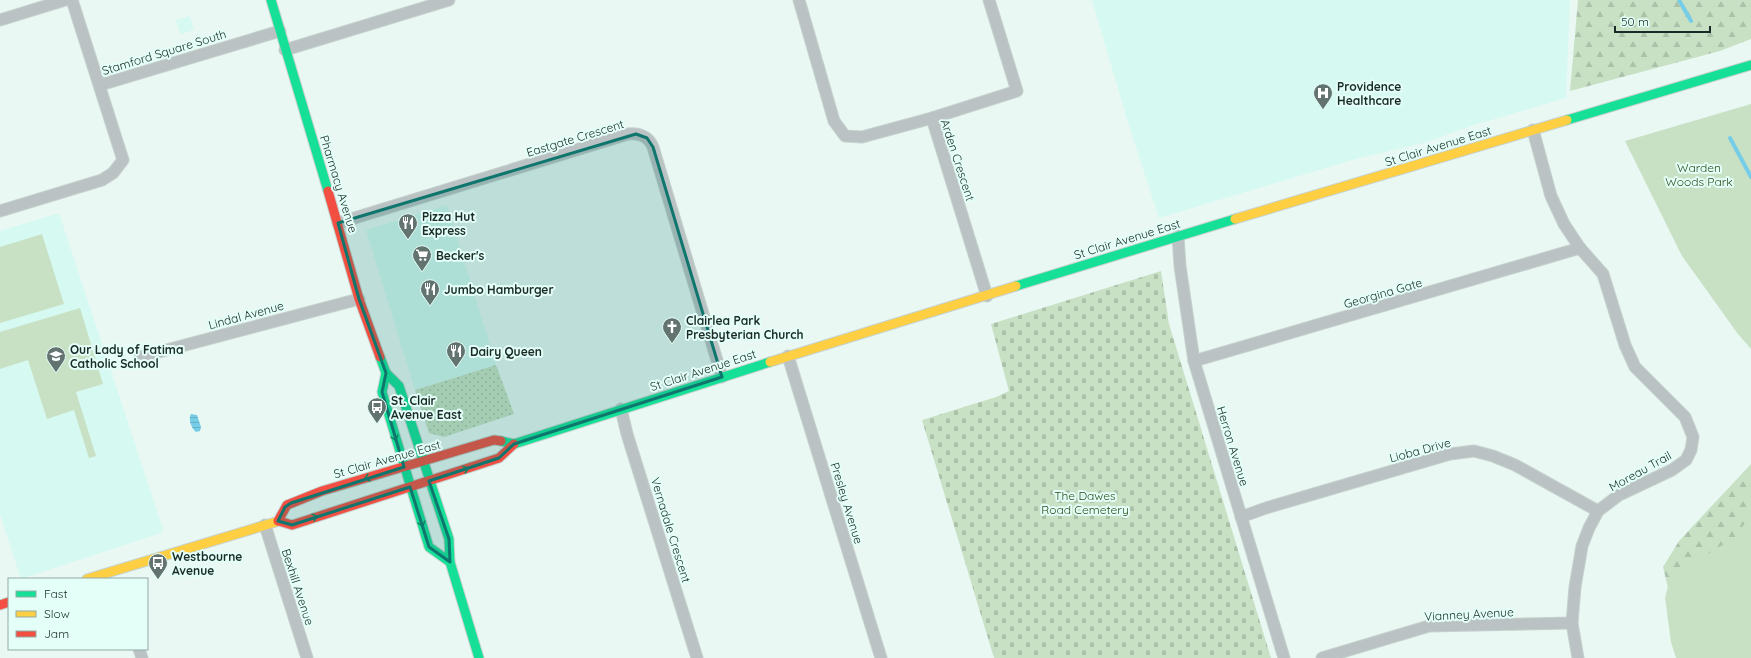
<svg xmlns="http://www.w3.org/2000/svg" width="1751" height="658" font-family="Quicksand,sans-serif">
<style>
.built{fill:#d6f9f1}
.grass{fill:url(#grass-dots)}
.forest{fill:url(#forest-firs)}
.cemetery{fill:url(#cemetery-stones)}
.green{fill:#c8e1c5}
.water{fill:url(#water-rules)}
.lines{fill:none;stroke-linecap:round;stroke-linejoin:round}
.stream{stroke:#76cde7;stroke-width:4}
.street-casing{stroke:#c5d2ce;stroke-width:13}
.fast-casing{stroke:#c5d2ce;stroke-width:11}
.slow-casing{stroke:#c5d2ce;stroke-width:11}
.jam-casing{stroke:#c5d2ce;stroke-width:11}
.street{stroke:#bbc2c3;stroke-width:11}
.fast{stroke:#16e098;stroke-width:9}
.slow{stroke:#ffcf43;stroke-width:9}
.jam{stroke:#f24e42;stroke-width:9}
.oneway{stroke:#188660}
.marked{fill:#0f766e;fill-opacity:0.2;stroke:#0f766e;stroke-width:3;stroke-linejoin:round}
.labels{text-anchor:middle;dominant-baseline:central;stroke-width:4;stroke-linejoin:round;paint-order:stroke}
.street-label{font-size:12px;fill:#1a2b27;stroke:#e4fef8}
.poi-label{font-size:12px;font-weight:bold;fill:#1a2b27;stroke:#e4fef8;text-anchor:start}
.park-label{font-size:12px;fill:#2c4d1a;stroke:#e4fef8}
</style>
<defs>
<pattern id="grass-dots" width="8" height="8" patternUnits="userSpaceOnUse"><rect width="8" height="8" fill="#c8e1c5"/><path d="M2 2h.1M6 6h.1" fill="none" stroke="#abc1a9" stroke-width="1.8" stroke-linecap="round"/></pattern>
<pattern id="forest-firs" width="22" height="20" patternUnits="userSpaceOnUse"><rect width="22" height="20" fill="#c8e1c5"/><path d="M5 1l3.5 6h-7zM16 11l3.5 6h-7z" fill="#abc1a9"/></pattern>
<pattern id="cemetery-stones" width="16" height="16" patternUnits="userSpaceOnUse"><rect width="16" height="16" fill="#c8e1c5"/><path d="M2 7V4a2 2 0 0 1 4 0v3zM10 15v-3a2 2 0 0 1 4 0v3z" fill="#abc1a9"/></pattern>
<pattern id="water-rules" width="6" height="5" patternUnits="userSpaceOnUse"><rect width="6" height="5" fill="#76cde7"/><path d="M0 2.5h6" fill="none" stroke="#66b0c6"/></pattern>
</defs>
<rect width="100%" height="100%" fill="#eaf8f4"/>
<g class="built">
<polygon points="1092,0 1570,0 1566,98 1471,126 1427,142 1352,160 1159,218 1128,123"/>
<polygon points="190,16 194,30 180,34 176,20"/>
<polygon points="447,205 496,365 415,390 366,230"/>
<polygon points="59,213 164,532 21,579 0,515 0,231"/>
</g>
<polygon class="grass" points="496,365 514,414 444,437 429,433 415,390"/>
<g class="forest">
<polygon points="1578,0 1751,0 1751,39 1720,51 1570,91"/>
<polygon points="1751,464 1751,658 1685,658 1663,567 1679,541"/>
</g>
<polygon class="cemetery" points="1161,271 1169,324 1271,658 994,658 922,420 996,397 1009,391 991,324"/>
<g class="green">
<polygon points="1751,104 1751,349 1738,334 1682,256 1625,141"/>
<polygon points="42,234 64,304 0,323 0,247"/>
<polygon points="80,308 103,384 76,392 96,456 89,458 74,410 47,419 28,360 0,369 0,332"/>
<polygon points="1751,515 1751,658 1676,658 1671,642 1665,598 1671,574 1703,557 1734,538"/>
</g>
<path class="water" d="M191 414 197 415 201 427 200 431 196 432C191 428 188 419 191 414Z"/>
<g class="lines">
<g class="stream">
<polyline points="1679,0 1691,21"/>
<polyline points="1730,138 1751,177"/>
</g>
<defs>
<g id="street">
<polyline points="799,0 834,121 845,136 862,137 932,118 1017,91 989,0"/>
<polyline points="0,20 65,0"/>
<polyline points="285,50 449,0"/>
<polyline points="100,85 280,31"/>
<polyline points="932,118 987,296"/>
<polyline points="1533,130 1551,196 1564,224 1580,248 1603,274 1625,345 1635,367 1685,417 1693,437 1691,450 1686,460 1672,470 1619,495 1598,511 1589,528 1582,546 1575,587 1572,623 1578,658"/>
<polyline points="0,211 102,180 113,173 123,160 72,0"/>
<path d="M338 223 628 134C640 133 648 136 653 147L722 377"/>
<polyline points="1178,236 1180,266 1194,361 1284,658"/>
<polyline points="788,356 881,658"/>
<polyline points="140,357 359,299"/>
<polyline points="1194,361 1580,248"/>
<polyline points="621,409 627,434 697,658"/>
<polyline points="1241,517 1266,508 1450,454 1474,451 1493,456 1515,465 1598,511"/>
<polyline points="265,525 307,658"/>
<polyline points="139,649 142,658"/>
<polyline points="1322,658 1429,626 1572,623"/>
</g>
<g id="fast">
<polyline points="271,0 328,191"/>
<polyline points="1567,120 1751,65"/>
<polyline points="1016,286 1235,219"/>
<polyline points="380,357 386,373 382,392 429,547 450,562"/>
<polyline points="386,373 399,386 449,539 450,562 479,658"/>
<polyline points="501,441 514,444 770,362"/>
</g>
<g id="slow">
<polyline points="1235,219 1567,120"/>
<polyline points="770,362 1016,286"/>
<polyline points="87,579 279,521"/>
</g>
<g id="jam">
<polyline points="328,191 359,299 380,357"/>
<polyline points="278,521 287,505 322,491 494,440 501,441"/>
<polyline points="279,521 292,525 499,458 514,444"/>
<polyline points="0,605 9,602"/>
</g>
</defs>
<use href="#street" class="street-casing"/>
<use href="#fast" class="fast-casing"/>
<use href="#slow" class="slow-casing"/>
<use href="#jam" class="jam-casing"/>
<use href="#street" class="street"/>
<use href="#fast" class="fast"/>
<use href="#slow" class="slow"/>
<use href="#jam" class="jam"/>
</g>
<defs><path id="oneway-chevron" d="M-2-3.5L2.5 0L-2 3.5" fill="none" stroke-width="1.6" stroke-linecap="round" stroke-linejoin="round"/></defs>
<g class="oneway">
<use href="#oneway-chevron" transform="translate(395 438) rotate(73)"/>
<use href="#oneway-chevron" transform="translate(466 469) rotate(-18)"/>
<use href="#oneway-chevron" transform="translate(367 478) rotate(164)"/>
<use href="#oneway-chevron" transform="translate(315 517) rotate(-18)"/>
<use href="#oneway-chevron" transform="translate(422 524) rotate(72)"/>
</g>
<path class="marked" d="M636 134 647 138 653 147 722 377 514 444 499 458 429 481 449 539 450 562 429 547 410 487 292 525 278 521 285 507 291 503 404 467 382 392 386 373 359 299 338 223Z"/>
<defs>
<symbol id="hospital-pin" viewBox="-11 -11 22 30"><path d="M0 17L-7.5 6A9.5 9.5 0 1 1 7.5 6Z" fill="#63736f" stroke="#e4fef8"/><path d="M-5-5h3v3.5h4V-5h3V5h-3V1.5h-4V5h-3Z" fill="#fff"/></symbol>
<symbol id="restaurant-pin" viewBox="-11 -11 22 30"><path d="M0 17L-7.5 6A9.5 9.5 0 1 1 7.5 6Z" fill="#63736f" stroke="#e4fef8"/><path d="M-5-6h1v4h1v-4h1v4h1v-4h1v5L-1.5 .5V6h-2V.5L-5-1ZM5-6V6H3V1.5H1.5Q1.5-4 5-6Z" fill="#fff"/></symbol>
<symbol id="supermarket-pin" viewBox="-11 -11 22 30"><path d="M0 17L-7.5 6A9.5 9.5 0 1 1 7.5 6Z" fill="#63736f" stroke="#e4fef8"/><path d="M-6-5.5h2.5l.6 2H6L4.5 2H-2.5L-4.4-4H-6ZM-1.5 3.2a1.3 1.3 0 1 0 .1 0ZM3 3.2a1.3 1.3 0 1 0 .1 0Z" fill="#fff"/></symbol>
<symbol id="church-pin" viewBox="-11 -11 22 30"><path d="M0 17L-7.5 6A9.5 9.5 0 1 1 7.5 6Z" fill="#63736f" stroke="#e4fef8"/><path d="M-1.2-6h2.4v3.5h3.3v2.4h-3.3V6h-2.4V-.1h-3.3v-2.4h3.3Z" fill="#fff"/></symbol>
<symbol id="school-pin" viewBox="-11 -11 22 30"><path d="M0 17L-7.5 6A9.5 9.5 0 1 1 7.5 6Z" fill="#63736f" stroke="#e4fef8"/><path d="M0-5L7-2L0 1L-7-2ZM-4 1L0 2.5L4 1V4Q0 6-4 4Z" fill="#fff"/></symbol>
<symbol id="bus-pin" viewBox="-11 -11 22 30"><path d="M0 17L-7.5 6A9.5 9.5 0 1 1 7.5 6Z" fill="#63736f" stroke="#e4fef8"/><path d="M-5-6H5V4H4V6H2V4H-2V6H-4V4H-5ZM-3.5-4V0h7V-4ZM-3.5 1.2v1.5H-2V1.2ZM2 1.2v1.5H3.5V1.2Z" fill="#fff"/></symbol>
</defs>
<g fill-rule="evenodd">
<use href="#hospital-pin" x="1312" y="82" width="22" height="30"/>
<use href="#restaurant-pin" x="397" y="212" width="22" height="30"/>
<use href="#supermarket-pin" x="411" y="244" width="22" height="30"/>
<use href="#restaurant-pin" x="419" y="278" width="22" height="30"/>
<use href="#church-pin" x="661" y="316" width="22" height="30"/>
<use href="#restaurant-pin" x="445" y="340" width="22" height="30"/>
<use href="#school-pin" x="45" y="345" width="22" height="30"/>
<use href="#bus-pin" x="366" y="396" width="22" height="30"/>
<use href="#bus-pin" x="147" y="552" width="22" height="30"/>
</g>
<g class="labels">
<g class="street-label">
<text transform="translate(164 52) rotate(-17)">Stamford Square South</text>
<text transform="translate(575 138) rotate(-17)">Eastgate Crescent</text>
<text transform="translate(1438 146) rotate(-17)">St Clair Avenue East</text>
<text transform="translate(958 160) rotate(72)">Arden Crescent</text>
<text transform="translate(339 184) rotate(73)">Pharmacy Avenue</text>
<text transform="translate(1127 239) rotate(-17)">St Clair Avenue East</text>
<text transform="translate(1383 293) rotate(-16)">Georgina Gate</text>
<text transform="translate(246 315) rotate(-15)">Lindal Avenue</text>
<text transform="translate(703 370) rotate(-18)">St Clair Avenue East</text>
<text transform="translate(1233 446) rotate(73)">Herron Avenue</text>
<text transform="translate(1420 450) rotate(-15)">Lioba Drive</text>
<text transform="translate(387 459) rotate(-16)">St Clair Avenue East</text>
<text transform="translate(1640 471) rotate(-29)">Moreau Trail</text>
<text transform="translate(847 503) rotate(73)">Presley Avenue</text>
<text transform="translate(671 530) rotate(73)">Vernadale Crescent</text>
<text transform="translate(298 587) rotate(72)">Bexhill Avenue</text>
<text transform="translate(1469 614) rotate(-3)">Vianney Avenue</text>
</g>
<g class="poi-label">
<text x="1337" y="86">Providence<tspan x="1337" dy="14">Healthcare</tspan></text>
<text x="422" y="216">Pizza Hut<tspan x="422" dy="14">Express</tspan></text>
<text x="436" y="255">Becker's</text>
<text x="444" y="289">Jumbo Hamburger</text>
<text x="686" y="320">Clairlea Park<tspan x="686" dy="14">Presbyterian Church</tspan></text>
<text x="70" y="349">Our Lady of Fatima<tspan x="70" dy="14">Catholic School</tspan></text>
<text x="470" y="351">Dairy Queen</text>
<text x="391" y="400">St. Clair<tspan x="391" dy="14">Avenue East</tspan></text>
<text x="172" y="556">Westbourne<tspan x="172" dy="14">Avenue</tspan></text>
</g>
<g class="park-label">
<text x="1699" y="167">Warden<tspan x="1699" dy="14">Woods Park</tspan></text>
<text x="1085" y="495">The Dawes<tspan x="1085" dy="14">Road Cemetery</tspan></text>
</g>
</g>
<rect x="8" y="578" width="140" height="72" fill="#e4fef8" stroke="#93aaa4"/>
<rect x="16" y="591" width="20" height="6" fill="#16e098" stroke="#93aaa4"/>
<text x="44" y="598" font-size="12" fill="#1a2b27">Fast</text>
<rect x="16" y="611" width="20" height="6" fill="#ffcf43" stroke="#93aaa4"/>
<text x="44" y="618" font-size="12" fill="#1a2b27">Slow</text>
<rect x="16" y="631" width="20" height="6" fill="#f24e42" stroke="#93aaa4"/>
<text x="44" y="638" font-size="12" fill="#1a2b27">Jam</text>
<path d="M1615 26v6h95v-6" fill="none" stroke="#1a2b27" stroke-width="2"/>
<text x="1621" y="26" font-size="12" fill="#1a2b27" stroke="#e4fef8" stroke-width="3" paint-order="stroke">50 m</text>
</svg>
